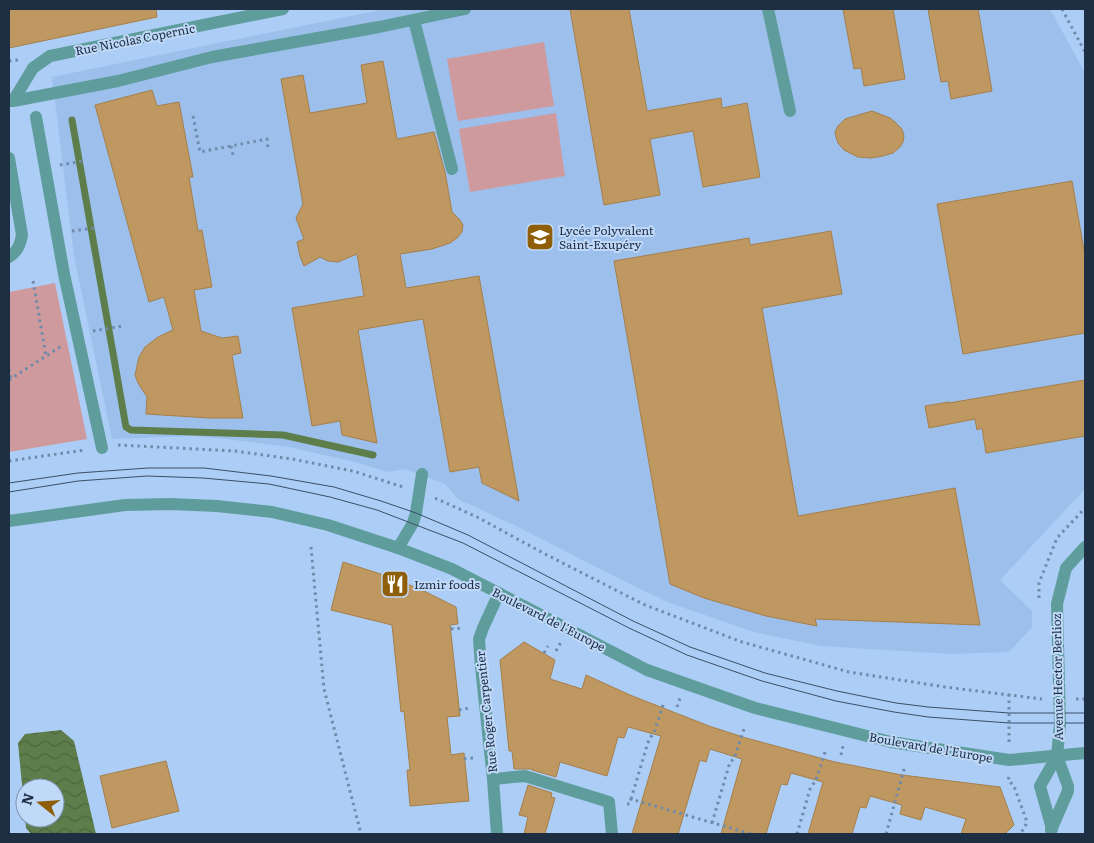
<svg xmlns="http://www.w3.org/2000/svg" width="1094" height="843" font-family="Literata,serif">
<style>
.built{fill:#9cbfec}
.park{fill:#cf9a9d}
.water{fill:url(#water-waves)}
.lines{fill:none;stroke-linecap:round;stroke-linejoin:round}
.stream{stroke:#5d7d4a;stroke-width:7}
.building{fill:#bf9761;stroke:#a67f49}
.path{stroke:#708aaa;stroke-width:3;stroke-dasharray:2.5 4;stroke-linecap:butt}
.service{stroke:#5f9d9d;stroke-width:12}
.pedestrian{stroke:#5f9d9d;stroke-width:12}
.minor{stroke:#5f9d9d;stroke-width:12}
.tram{stroke:#3a4e67;stroke-width:1}
.labels{text-anchor:middle;dominant-baseline:central;stroke-width:4;stroke-linejoin:round;paint-order:stroke}
.street-label{font-size:12px;fill:#1e2e43;stroke:#c0d9f9}
.poi-label{font-size:12px;fill:#1e2e43;stroke:#c0d9f9;text-anchor:start}
</style>
<defs>
<pattern id="water-waves" width="16" height="10" patternUnits="userSpaceOnUse" patternTransform="scale(1.25)"><rect width="16" height="10" fill="#5d7d4a"/><path d="M0 5q4-4 8 0t8 0" fill="none" stroke="#4c673f"/></pattern>
</defs>
<rect width="100%" height="100%" fill="#accdf6"/>
<polygon class="built" points="385,9 1050,9 1085,73 1085,489 1000,580 1032,611 1032,627 1009,652 950,654 821,646 754,632 670,603 634,586 518,527 458,499 445,484 405,469 388,472 355,462 289,447 226,439 192,436 112,439 74,256 52,77"/>
<g class="park">
<polygon points="544,42 554,106 458,121 447,59"/>
<polygon points="556,113 565,176 470,192 459,129"/>
<polygon points="55,283 87,439 9,452 9,292"/>
</g>
<polygon class="water" points="61,730 74,741 96,834 31,834 26,828 25,818 55,818 55,788 25,788 25,816 18,743 25,734"/>
<g class="lines">
<polyline class="stream" points="72,120 126,427 131,430 283,435 373,455"/>
</g>
<g class="building">
<polygon points="9,9 156,9 157,17 9,48"/>
<polygon points="570,9 629,9 647,111 721,98 722,108 747,103 760,177 703,187 693,131 650,139 660,195 604,205"/>
<polygon points="843,9 893,9 905,79 864,86 861,68 854,69"/>
<polygon points="928,9 978,9 992,91 951,99 948,81 941,82"/>
<polygon points="383,61 397,139 434,132 445,172 452,212 460,220 463,225 462,232 457,238 450,243 432,249 400,254 406,288 479,276 519,501 482,483 479,467 450,472 423,319 358,330 377,443 342,435 340,421 312,426 292,308 364,296 357,254 338,262 328,261 320,257 304,266 300,256 297,242 304,239 296,218 303,204 281,79 303,75 310,113 367,103 361,65"/>
<polygon points="152,90 157,106 179,102 193,177 189,177 198,231 202,230 212,287 194,290 201,331 222,338 238,336 241,353 232,355 243,418 209,418 146,414 147,397 138,383 135,375 139,357 145,347 158,337 173,330 164,297 149,302 95,105"/>
<polygon points="872,111 890,118 895,122 902,129 904,136 903,142 900,147 893,153 883,156 871,158 858,157 844,150 838,143 836,137 835,132 838,126 845,119"/>
<polygon points="1072,181 1085,256 1085,333 963,354 937,204"/>
<polygon points="831,231 842,294 762,308 798,516 955,488 980,625 815,619 817,626 766,616 704,598 670,584 614,261 749,238 750,245"/>
<polygon points="1085,380 1085,436 986,453 982,428 977,430 975,419 929,428 925,406 949,402 949,403"/>
<polygon points="343,562 390,577 424,591 456,607 458,624 450,625 460,716 447,717 451,755 464,753 469,801 410,806 407,770 410,770 404,711 401,712 392,625 331,610"/>
<polygon points="524,642 555,660 550,679 582,689 586,675 630,695 709,726 746,738 835,762 902,775 1000,787 1014,825 1005,834 961,834 966,819 925,807 921,820 900,814 902,805 870,796 866,808 860,807 852,834 808,834 823,782 791,773 787,785 781,784 766,834 721,834 742,759 710,749 706,762 700,760 678,834 632,834 661,736 628,727 624,738 618,737 607,776 560,762 556,777 532,770 533,769 514,769 512,751 509,751 500,660"/>
<polygon points="166,761 179,811 112,828 100,776"/>
<polygon points="528,785 552,793 551,797 555,798 545,834 524,834 528,817 519,815"/>
</g>
<g class="lines">
<g class="path">
<polyline points="1062,9 1085,52"/>
<polyline points="9,61 18,60"/>
<polyline points="193,116 200,152 267,139 268,149"/>
<polyline points="231,146 233,155"/>
<polyline points="60,165 84,161"/>
<polyline points="72,231 95,228"/>
<polyline points="33,281 46,356"/>
<polyline points="93,331 123,326"/>
<polyline points="9,369 11,379"/>
<polyline points="9,380 63,345"/>
<polyline points="118,445 235,451 292,459 353,471 403,487"/>
<polyline points="9,461 85,450"/>
<polyline points="435,498 477,517 545,554 645,605 742,642 849,672 945,687 1042,699"/>
<polyline points="311,547 324,689 361,834"/>
<polyline points="1039,598 1039,583 1057,538 1085,508"/>
<polyline points="451,629 463,628"/>
<polyline points="556,651 561,642"/>
<polyline points="544,653 548,646"/>
<polyline points="1009,694 1009,743"/>
<polyline points="1076,699 1085,699"/>
<polyline points="677,707 680,698"/>
<polyline points="459,710 470,708"/>
<polyline points="841,755 843,746"/>
<polyline points="464,759 474,758"/>
<polyline points="1009,777 1008,780 1014,786 1027,822 1024,829 1019,834"/>
<polyline points="631,799 649,739 654,733 664,702"/>
<polyline points="627,804 630,804 631,799 751,834"/>
<polyline points="712,823 730,762 734,759 744,729"/>
<polyline points="797,834 810,789 816,780 825,752"/>
<polyline points="886,834 905,766"/>
</g>
<g class="service">
<polyline points="768,9 790,111"/>
<polyline points="414,20 452,169"/>
<polyline points="13,101 118,81 212,57 379,27 465,9"/>
<path d="M9 158 22 235C20 245 18 251 9 257"/>
<polyline points="398,548 413,523 416,513 422,474"/>
<polyline points="493,779 525,776 609,802 612,834"/>
</g>
<polyline class="pedestrian" points="36,117 64,274 102,448"/>
<g class="minor">
<polyline points="9,101 13,101 33,68 50,56 283,9"/>
<polyline points="9,521 125,505 170,504 217,506 272,512 328,525 398,548 452,569 647,670 755,708 891,742 1009,760 1085,753"/>
<polyline points="1052,829 1040,786 1057,756 1060,724 1057,604 1066,568 1085,547"/>
<polyline points="1051,830 1068,791 1068,786 1057,756"/>
<polyline points="497,834 493,779 481,667 479,639 483,628 499,593"/>
</g>
<g class="tram">
<polyline points="9,483 78,473 148,468 204,468 271,476 334,487 381,501 416,513 468,535 633,621 690,647 765,673 837,691 896,703 928,707 1009,713 1085,713"/>
<polyline points="9,492 78,481 147,476 203,478 269,484 330,497 377,510 463,543 629,628 687,655 762,681 836,701 894,712 928,717 1009,723 1085,723"/>
</g>
</g>
<defs>
<symbol id="school-square" viewBox="-11 -11 22 22"><rect x="-9" y="-9" width="18" height="18" rx="4" fill="#8e5f08" stroke="#c0d9f9"/><path d="M0-5L7-2L0 1L-7-2ZM-4 1L0 2.5L4 1V4Q0 6-4 4Z" fill="#fff"/></symbol>
<symbol id="restaurant-square" viewBox="-11 -11 22 22"><rect x="-9" y="-9" width="18" height="18" rx="4" fill="#8e5f08" stroke="#c0d9f9"/><path d="M-5-6h1v4h1v-4h1v4h1v-4h1v5L-1.5 .5V6h-2V.5L-5-1ZM5-6V6H3V1.5H1.5Q1.5-4 5-6Z" fill="#fff"/></symbol>
</defs>
<g fill-rule="evenodd">
<use href="#school-square" x="524" y="221" width="32" height="32"/>
<use href="#restaurant-square" x="379" y="568" width="32" height="32"/>
</g>
<g class="labels">
<g class="street-label">
<text transform="translate(135 39) rotate(-11)">Rue Nicolas Copernic</text>
<text transform="translate(549 619) rotate(27)">Boulevard de l'Europe</text>
<text transform="translate(1057 677) rotate(-91)">Avenue Hector Berlioz</text>
<text transform="translate(486 712) rotate(-96)">Rue Roger Carpentier</text>
<text transform="translate(931 747) rotate(10)">Boulevard de l'Europe</text>
</g>
<g class="poi-label">
<text x="559" y="230">Lycée Polyvalent<tspan x="559" dy="14">Saint-Exupéry</tspan></text>
<text x="414" y="584">Izmir foods</text>
</g>
</g>
<rect width="1094" height="843" fill="none" stroke="#1e2e43" stroke-width="20"/>
<g transform="translate(40 803) rotate(287)"><circle r="24" fill="#c0d9f9" stroke="#7f95b0"/>
<path d="M0-4L9 19L0 12L-9 19Z" fill="#8e5f08"/>
<text y="-8" font-size="14" font-weight="bold" text-anchor="middle" fill="#1e2e43">N</text>
</g>
</svg>
